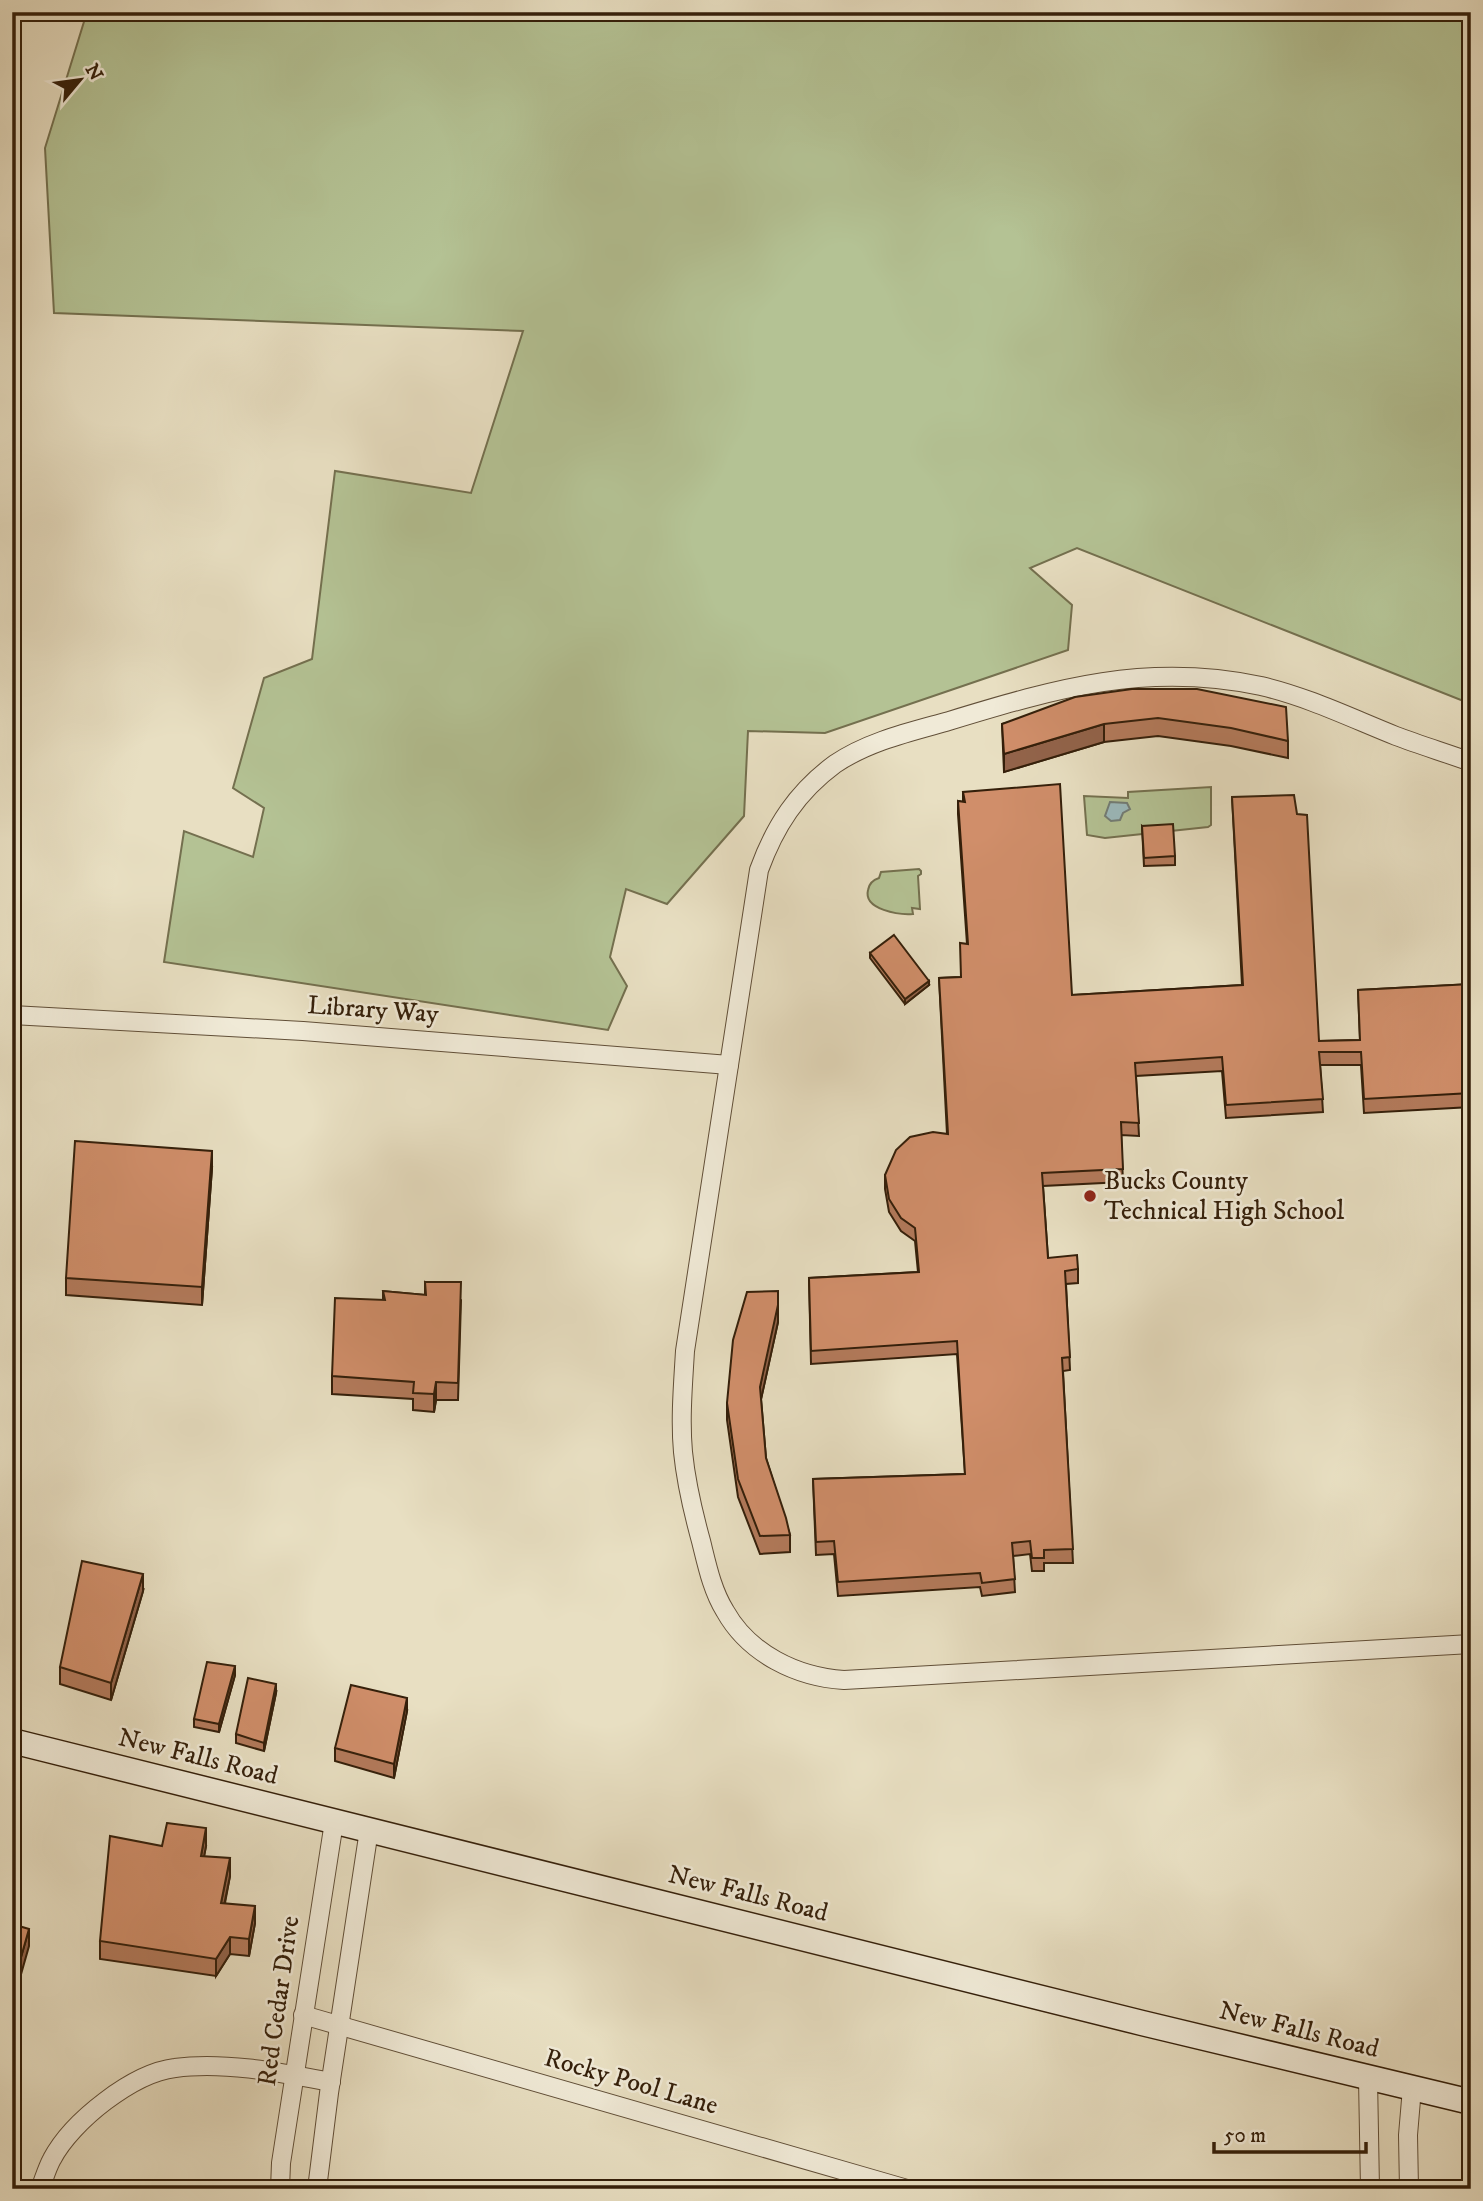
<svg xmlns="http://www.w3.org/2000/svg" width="1483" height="2201" font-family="'IM FELL DW Pica',serif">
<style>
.green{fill:#b4c294;stroke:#74704f;stroke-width:2}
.water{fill:#9bbabd;stroke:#727c75;stroke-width:2}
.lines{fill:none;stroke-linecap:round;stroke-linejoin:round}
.minor-casing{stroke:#614f38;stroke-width:20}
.secondary-casing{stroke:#341f0a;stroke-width:27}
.minor{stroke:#f0ead7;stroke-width:18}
.secondary{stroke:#f0ead7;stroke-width:24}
.wall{fill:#b37a5b;stroke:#341f0a;stroke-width:2}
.shaded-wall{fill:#92634a;stroke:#341f0a;stroke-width:2}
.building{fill:#d08e6a;stroke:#341f0a;stroke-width:2}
.poi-dot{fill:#8f2418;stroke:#f0ead7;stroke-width:2.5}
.labels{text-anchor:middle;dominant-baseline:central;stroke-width:5;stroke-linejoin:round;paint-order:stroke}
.street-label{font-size:26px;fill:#341f0a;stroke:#f0ead7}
.poi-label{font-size:26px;fill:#341f0a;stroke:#f0ead7;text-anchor:start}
</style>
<rect width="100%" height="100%" fill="#e8dfc2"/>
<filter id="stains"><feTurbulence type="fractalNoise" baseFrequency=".00286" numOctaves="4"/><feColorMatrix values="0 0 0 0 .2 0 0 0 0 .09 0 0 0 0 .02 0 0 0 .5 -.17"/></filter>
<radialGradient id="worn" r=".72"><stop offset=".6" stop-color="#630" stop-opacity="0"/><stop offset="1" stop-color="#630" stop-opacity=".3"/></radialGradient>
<g class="green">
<polygon points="87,12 1471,12 1471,704 1077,548 1030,568 1072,605 1068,650 825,733 748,731 744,816 667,904 626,889 610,957 627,986 608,1030 164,962 184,831 253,857 264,808 233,788 264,678 312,659 335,471 471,493 523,331 54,313 45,148"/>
<polygon points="1211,787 1211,825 1208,827 1105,838 1087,835 1084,796 1128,798 1128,792"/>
<path d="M919 869 921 871V874L918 876 920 909 912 908 913 914C900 915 863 910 868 890 869 883 873 880 879 878L881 872Z"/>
</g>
<polygon class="water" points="1110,802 1127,803 1130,809 1123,813 1120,820 1111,821 1105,816"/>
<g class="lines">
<defs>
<g id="minor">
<path d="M1471 762C1446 753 1420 745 1396 736 1351 718 1308 697 1261 686 1147 662 1057 688 949 721 910 732 869 741 835 764 797 792 775 826 759 870L685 1351C683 1385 680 1419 683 1452 686 1482 693 1512 701 1541 707 1565 712 1590 725 1611 749 1654 797 1677 844 1680L1471 1644"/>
<polyline points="12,1015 303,1031 729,1065"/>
<polyline points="303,2015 907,2189"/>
<polyline points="1368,2078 1370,2189"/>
<path d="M40 2189C44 2179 47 2168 52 2159 72 2121 133 2073 175 2068 224 2061 283 2073 331 2082"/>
<polyline points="280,2189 281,2163 334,1822"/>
<polyline points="317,2189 329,2093 369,1830"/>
<polyline points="1409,2189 1408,2135 1412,2088"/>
</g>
<polyline id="secondary" points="12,1741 1142,2023 1471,2102"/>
</defs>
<use href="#minor" class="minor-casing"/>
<use href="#secondary" class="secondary-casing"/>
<use href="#minor" class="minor"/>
<use href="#secondary" class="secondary"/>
</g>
<g class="wall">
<polygon points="1132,689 1288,741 1288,758 1231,746 1158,736 1104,742 1004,772 1002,724"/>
<polygon points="963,792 1072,995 1242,985 1232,797 1319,1041 1360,1040 1358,990 1471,984 1471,1107 1364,1113 1361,1065 1320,1065 1323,1112 1226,1118 1222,1071 1136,1076 1139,1136 1121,1135 1123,1182 1043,1186 1048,1258 1078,1269 1078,1283 1066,1284 1070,1370 1063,1371 1073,1563 1044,1563 1044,1571 1032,1571 1030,1554 1013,1556 1015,1592 982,1596 980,1587 838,1596 834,1554 816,1555 813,1479 965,1474 957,1354 811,1364 809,1278 918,1272 915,1241 901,1231 889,1212 885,1189 885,1175 947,1134 939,978 961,977 967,944 958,814 958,801 963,802"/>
<polygon points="1142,826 1175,856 1175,865 1144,866"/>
<polygon points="870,953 929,985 905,1004 870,958"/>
<polygon points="212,1168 202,1305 66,1295 66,1278"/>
<polygon points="425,1282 461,1300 458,1400 436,1400 434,1412 413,1410 413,1399 332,1394 332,1376 383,1300 383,1291 425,1295"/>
<polygon points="778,1322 761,1399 766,1458 790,1535 790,1552 760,1554 738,1497 727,1420 727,1403"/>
<polygon points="143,1591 111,1700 60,1684 60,1667"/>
<polygon points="235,1675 219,1732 194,1727 194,1719"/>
<polygon points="276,1693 264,1751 236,1743 236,1734"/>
<polygon points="407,1711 394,1778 335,1761 335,1748"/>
<polygon points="162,1846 206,1846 204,1856 230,1876 225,1903 255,1923 249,1956 230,1954 216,1976 100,1959 100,1941"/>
</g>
<g class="shaded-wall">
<polygon points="1104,724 1104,742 1004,772 1004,754"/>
<polygon points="929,981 929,985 905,1004 905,999"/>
<polygon points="212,1151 212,1168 202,1305 202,1287"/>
<polygon points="778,1291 778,1322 760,1404 760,1387"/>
<polygon points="436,1382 436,1400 434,1412 434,1394"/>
<polygon points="143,1574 143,1591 111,1700 111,1683"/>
<polygon points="235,1666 235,1675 219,1732 219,1724"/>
<polygon points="276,1684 276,1693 264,1751 264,1743"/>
<polygon points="407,1698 407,1711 394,1778 394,1764"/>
<polygon points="206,1828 206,1846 201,1873 201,1856"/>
<polygon points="230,1858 230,1876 221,1920 221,1903"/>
<polygon points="255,1906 255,1923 249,1956 249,1939"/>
<polygon points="29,1929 29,1946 12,2006 12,1989"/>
<polygon points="230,1937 230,1954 216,1976 216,1959"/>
</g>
<g class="building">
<polygon points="1132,689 1197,689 1286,707 1288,741 1231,728 1158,718 1104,724 1004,754 1002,724 1075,697"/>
<polygon points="1060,784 1072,995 1243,985 1232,797 1294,795 1297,814 1307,815 1319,1041 1360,1040 1358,990 1471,984 1471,1093 1364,1099 1361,1052 1319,1052 1323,1099 1226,1105 1222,1057 1135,1063 1139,1123 1121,1122 1123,1169 1042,1173 1048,1258 1077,1255 1078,1269 1065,1271 1070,1357 1062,1358 1073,1549 1044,1550 1044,1558 1032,1558 1030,1541 1012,1543 1015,1579 982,1583 980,1573 838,1582 834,1541 816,1542 813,1479 965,1474 957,1341 811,1351 809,1278 919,1272 915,1228 901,1218 889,1199 885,1175 896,1150 910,1137 933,1132 948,1134 939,978 961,977 960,943 968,944 958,801 965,802 963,792"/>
<polygon points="1173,824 1175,856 1144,858 1142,826"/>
<polygon points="894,935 929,981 905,999 870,953"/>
<polygon points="75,1141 212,1151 202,1287 66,1278"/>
<polygon points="425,1282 461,1282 458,1383 436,1382 434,1394 413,1393 414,1382 332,1376 335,1298 385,1300 383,1291 426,1295"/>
<polygon points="778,1291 778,1305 760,1387 766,1458 786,1518 790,1535 760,1536 738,1479 727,1403 733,1340 747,1292"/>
<polygon points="82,1561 143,1574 111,1683 60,1667"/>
<polygon points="207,1662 235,1666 219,1724 194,1719"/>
<polygon points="248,1678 276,1684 264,1743 236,1734"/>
<polygon points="351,1685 407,1698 394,1764 335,1748"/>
<polygon points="167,1823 206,1828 201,1856 230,1858 221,1903 255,1906 249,1939 230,1937 216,1959 100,1941 110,1836 162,1846"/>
<polygon points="12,1924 29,1929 12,1989"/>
</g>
<circle class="poi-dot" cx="1090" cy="1196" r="7"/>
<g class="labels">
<g class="street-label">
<text transform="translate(373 1010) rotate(4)">Library Way</text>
<text transform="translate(198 1757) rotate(14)">New Falls Road</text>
<text transform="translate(748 1894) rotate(14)">New Falls Road</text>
<text transform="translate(279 2001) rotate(-82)">Red Cedar Drive</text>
<text transform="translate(1299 2030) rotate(14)">New Falls Road</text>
<text transform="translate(631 2082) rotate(16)">Rocky Pool Lane</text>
</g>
<g class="poi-label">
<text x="1104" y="1181">Bucks County<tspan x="1104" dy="30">Technical High School</tspan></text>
</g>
</g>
<rect width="1483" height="2201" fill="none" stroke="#e8dfc2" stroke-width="42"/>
<rect x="14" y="14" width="1455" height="2173" fill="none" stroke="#341f0a" stroke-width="3.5"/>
<rect x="21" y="21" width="1441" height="2159" fill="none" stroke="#341f0a" stroke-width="2"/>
<g transform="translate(80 80) rotate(61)" stroke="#f0ead7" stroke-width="5" paint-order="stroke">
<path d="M0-5L12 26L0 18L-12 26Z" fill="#341f0a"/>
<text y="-10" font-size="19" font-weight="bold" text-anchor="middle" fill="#341f0a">N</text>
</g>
<path d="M1214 2142v10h152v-10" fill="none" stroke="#341f0a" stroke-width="3.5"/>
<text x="1224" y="2142" font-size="21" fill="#341f0a" stroke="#f0ead7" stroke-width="5" paint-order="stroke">50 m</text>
<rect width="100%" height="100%" filter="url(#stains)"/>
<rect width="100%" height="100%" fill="url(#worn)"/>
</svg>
